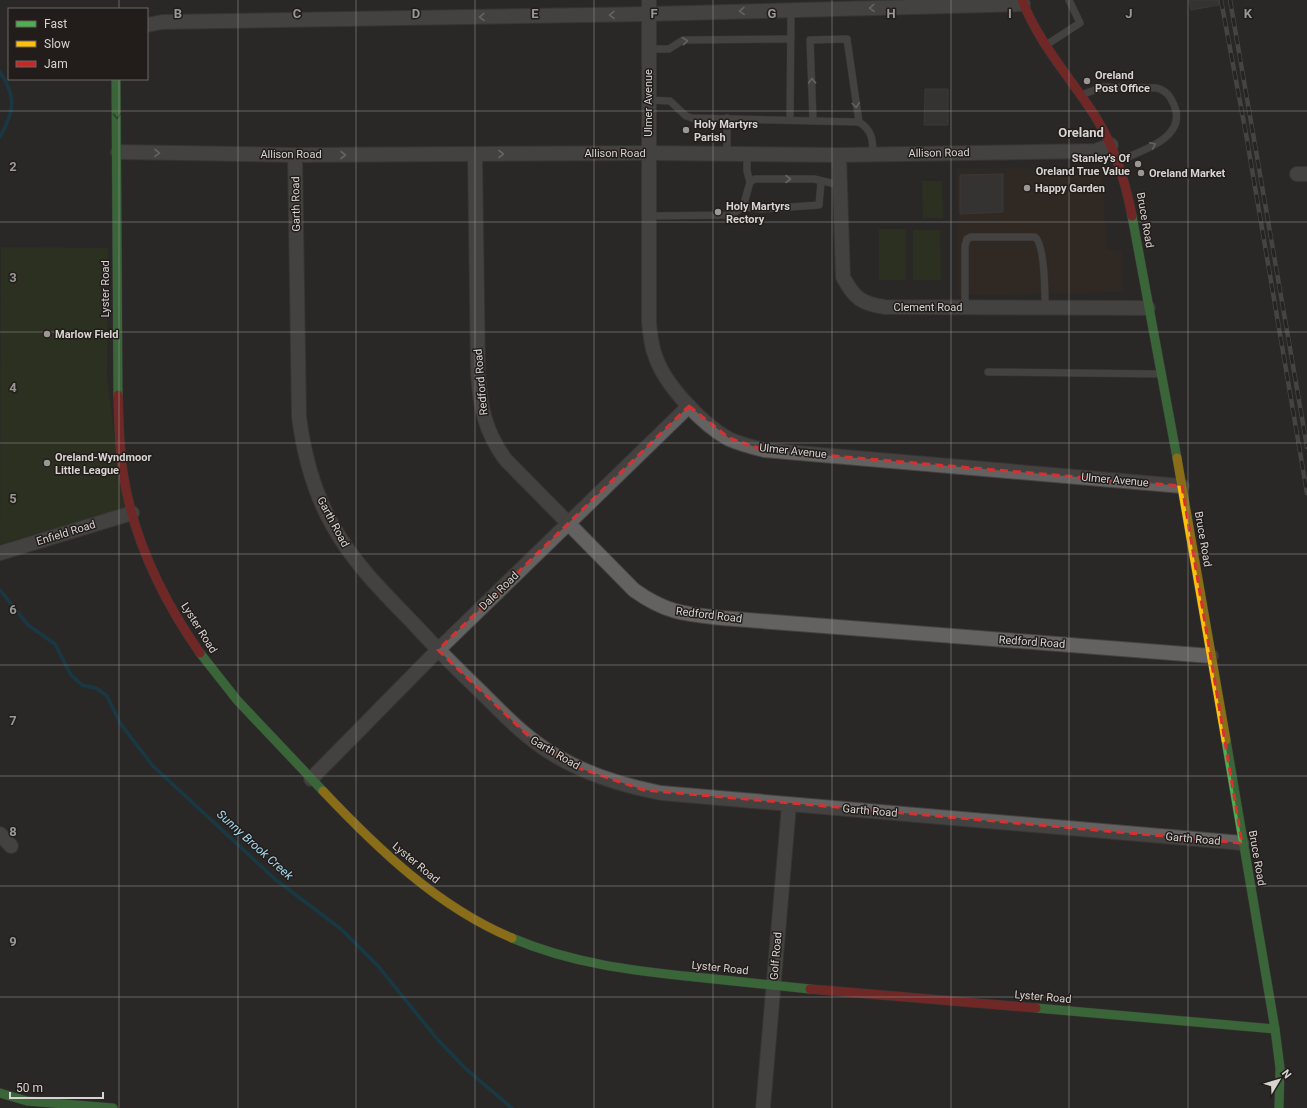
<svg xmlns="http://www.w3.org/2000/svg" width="1307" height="1108" font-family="Roboto,sans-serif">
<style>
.commercial{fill:#392b21}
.green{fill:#2d3a1c}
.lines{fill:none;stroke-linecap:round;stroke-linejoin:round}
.stream{stroke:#044f67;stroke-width:3.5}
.building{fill:#444242;stroke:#4e4b4b}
.lane-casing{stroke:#454342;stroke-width:8}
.street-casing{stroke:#454342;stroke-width:16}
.fast-casing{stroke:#454342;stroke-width:10}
.slow-casing{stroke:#454342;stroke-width:10}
.jam-casing{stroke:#454342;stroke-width:10}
.lane{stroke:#636261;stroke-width:7}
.street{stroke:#636261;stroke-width:14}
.fast{stroke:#4caf50;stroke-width:9}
.slow{stroke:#ffc107;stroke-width:9}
.jam{stroke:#c62828;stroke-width:9}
.rail-casing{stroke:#676666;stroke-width:4.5}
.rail{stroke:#221d1a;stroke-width:3;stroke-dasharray:9;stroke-linecap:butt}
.oneway{stroke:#aeabaa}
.oneway2{stroke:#355f32}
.marked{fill:none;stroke:#d63130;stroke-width:3;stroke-dasharray:8 5;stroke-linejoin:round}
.grid{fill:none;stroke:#9a9795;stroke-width:1;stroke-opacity:0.55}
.poi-dot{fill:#9a9795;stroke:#221d1a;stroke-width:1.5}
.labels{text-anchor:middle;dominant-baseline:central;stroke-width:3;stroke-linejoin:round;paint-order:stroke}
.poi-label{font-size:11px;font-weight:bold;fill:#d7d3d1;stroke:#221d1a;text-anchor:start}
.street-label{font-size:11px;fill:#d7d3d1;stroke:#221d1a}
.water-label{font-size:12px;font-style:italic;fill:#a5dcf5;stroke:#221d1a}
.quarter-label{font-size:13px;font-weight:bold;fill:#d7d3d1;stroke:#221d1a}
.grid-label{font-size:13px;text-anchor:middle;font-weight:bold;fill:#9a9795;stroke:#221d1a;stroke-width:3;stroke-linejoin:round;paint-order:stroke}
</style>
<rect width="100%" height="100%" fill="#2a2826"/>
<polygon class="commercial" points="957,168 1101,169 1107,250 1122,251 1123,292 958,295"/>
<g class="green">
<polygon points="922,181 942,181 943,218 923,218"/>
<rect x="879" y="229" width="27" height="51"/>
<polygon points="913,230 940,230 941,280 913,280"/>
<polygon points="1,247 108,248 107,377 124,510 0,544"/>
</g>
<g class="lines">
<g class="stream">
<path d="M0 72C17 97 14 112 0 137"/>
<polyline points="0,590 28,625 55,644 71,675 82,685 96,688 107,696 120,723 153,766 276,880 341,929 378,966 438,1040 466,1069 512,1108"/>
</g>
</g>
<g class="building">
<polygon points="1189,0 1218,0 1219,5 1191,10"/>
<polygon points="925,89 948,89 948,125 924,125"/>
<polygon points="1003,174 1003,212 960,214 960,175"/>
</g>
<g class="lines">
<defs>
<g id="lane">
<polyline points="1046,45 1080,23 1069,0"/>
<polyline points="648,49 669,49 683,40 791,39"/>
<path d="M1081 95 1103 87 1157 88C1167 91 1170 96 1174 105 1188 138 1141 151 1118 161"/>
<path d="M648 100 670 101 686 116 692 118 859 122C872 130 873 140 873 154"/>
<polyline points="790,120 791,10"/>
<polyline points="813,120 810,40 847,39 859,122"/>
<polyline points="727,154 727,118"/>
<polyline points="747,154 747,171 750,182"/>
<polyline points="743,207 762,209 819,205 821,182"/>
<polyline points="648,216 731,215 743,207 750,182 755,179 814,179 840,185"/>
<path d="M965 307V246L967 239 971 237H1035C1045 245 1045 294 1045 308"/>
<polyline points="988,372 1161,374"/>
</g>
<g id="street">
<path d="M649 0V322C650 334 651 346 656 358 666 386 703 425 729 439 740 444 752 447 764 450L1182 486"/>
<polyline points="147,25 162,22 649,14 1023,4"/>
<polyline points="118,152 295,155 648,153 839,155 1095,151 1111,145"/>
<path d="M475 154 478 373C480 407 485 431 505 459L634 590C666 613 685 614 722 618L1211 656"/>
<path d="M295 155 299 417C304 455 314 493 333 526 354 564 385 594 415 625 436 648 458 670 481 692 505 716 527 739 556 756 588 775 625 786 661 793L1242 843"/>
<path d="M839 155 843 277C854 298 862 304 885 307L1148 308"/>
<polyline points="1297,174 1307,174"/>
<polyline points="0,553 132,513"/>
<polyline points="311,779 438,650 689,406"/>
<polyline points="0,834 11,846"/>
<polyline points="763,1108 789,805"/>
</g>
<g id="fast">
<polyline points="116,79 118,395"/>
<polyline points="1132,216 1177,458"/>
<polyline points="200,653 237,700 323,791"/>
<polyline points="1226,740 1275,1029 1280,1068 1279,1108"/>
<path d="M512 938C570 963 633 971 695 977 733 981 772 985 810 989"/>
<polyline points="1036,1008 1275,1029"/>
<polyline points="0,1093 27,1101 113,1108"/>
</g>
<g id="slow">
<polyline points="1177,458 1226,740"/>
<path d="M323 791C378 849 438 907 512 938"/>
</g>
<g id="jam">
<path d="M1022 0C1039 44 1070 77 1095 116 1115 148 1125 180 1132 216"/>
<path d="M118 395C119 421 119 447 123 473 133 538 163 600 200 653"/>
<polyline points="810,989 1036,1008"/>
</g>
</defs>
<use href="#lane" class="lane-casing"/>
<use href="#street" class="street-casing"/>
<use href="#fast" class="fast-casing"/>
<use href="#slow" class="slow-casing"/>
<use href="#jam" class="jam-casing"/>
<use href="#lane" class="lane"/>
<use href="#street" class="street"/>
<use href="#fast" class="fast"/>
<use href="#slow" class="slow"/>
<use href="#jam" class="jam"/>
<defs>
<g id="rail">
<polyline points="1221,0 1246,134 1307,493"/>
<polyline points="1230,0 1307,447"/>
</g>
</defs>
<use href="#rail" class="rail-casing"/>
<use href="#rail" class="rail"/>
</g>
<defs><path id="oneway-chevron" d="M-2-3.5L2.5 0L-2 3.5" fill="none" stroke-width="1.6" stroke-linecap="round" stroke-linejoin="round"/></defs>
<g class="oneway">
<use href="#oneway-chevron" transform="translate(872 8) rotate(178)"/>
<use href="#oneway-chevron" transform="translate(742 11) rotate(178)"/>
<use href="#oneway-chevron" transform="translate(612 15) rotate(179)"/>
<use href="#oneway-chevron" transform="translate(482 17) rotate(179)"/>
<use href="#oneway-chevron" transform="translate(685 41) rotate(-8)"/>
<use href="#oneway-chevron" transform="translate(812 81) rotate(-92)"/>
<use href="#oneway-chevron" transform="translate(856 105) rotate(82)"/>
<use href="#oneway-chevron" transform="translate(1153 145) rotate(-25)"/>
<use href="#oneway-chevron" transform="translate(157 153) rotate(1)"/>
<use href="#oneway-chevron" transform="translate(501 154)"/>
<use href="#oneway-chevron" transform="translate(343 155)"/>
<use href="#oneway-chevron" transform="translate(788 179)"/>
</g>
<use class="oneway2" href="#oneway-chevron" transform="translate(117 116) rotate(88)"/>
<path d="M0 0H1307V1108H0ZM689 406 729 438 764 450 1182 486 1242 843 644 790 579 768 537 744 438 650Z" fill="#2a2826" fill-opacity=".55" fill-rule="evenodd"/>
<path class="marked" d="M689 406 729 438 764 450 1182 486 1242 843 644 790 579 768 537 744 438 650Z"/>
<path class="grid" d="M119 0V9M238 0V1108M356 0V1108M475 0V1108M594 0V1108M713 0V1108M832 0V1108M951 0V1108M1069 0V1108M1188 0V1108M119 79V1108M0 111H1307M0 222H1307M0 332H1307M0 443H1307M0 554H1307M0 665H1307M0 776H1307M0 886H1307M0 997H1307"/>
<g class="poi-dot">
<circle cx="1087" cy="81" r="4"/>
<circle cx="686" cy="130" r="4"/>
<circle cx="1138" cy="164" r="4"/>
<circle cx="1141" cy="173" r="4"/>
<circle cx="1027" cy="188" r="4"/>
<circle cx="718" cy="212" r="4"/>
<circle cx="47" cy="334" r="4"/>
<circle cx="47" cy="463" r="4"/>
</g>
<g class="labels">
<g class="poi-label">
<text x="1095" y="75">Oreland<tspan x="1095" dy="13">Post Office</tspan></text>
<text x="694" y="124">Holy Martyrs<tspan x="694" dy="13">Parish</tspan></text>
<text x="1130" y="158" text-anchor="end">Stanley's Of<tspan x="1130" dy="13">Oreland True Value</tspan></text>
<text x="1149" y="173">Oreland Market</text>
<text x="1035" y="188">Happy Garden</text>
<text x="726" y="206">Holy Martyrs<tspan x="726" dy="13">Rectory</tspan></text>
<text x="55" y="334">Marlow Field</text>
<text x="55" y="457">Oreland-Wyndmoor<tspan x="55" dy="13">Little League</tspan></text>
</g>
<g class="street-label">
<text transform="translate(648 103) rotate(-90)">Ulmer Avenue</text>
<text x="615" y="153">Allison Road</text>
<text transform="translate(939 153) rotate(-1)">Allison Road</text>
<text x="291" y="154">Allison Road</text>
<text transform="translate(296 204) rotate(-91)">Garth Road</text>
<text transform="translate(1145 220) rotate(80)">Bruce Road</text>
<text transform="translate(105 289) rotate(-90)">Lyster Road</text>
<text x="928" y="307">Clement Road</text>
<text transform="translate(481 382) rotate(-95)">Redford Road</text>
<text transform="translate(793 451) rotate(6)">Ulmer Avenue</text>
<text transform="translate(1115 480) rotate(5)">Ulmer Avenue</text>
<text transform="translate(333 522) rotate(62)">Garth Road</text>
<text transform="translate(66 533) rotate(-17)">Enfield Road</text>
<text transform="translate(1203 539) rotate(80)">Bruce Road</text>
<text transform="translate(499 591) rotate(-44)">Dale Road</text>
<text transform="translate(709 615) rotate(7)">Redford Road</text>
<text transform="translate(199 628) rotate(58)">Lyster Road</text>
<text transform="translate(1032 642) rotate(4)">Redford Road</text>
<text transform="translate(555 753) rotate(30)">Garth Road</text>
<text transform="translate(870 811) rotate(5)">Garth Road</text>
<text transform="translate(1193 839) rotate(5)">Garth Road</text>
<text transform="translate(1257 858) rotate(80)">Bruce Road</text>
<text transform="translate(416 863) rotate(40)">Lyster Road</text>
<text transform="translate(776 956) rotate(-85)">Golf Road</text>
<text transform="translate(720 968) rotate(6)">Lyster Road</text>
<text transform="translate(1043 997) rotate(5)">Lyster Road</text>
</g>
<g class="water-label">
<text transform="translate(255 845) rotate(42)">Sunny Brook Creek</text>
</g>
<g class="quarter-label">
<text x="1081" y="132">Oreland</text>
</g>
</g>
<g class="grid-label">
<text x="178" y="18">B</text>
<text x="297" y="18">C</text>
<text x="416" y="18">D</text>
<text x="535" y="18">E</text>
<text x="654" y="18">F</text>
<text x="772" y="18">G</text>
<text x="891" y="18">H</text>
<text x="1010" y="18">I</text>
<text x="1129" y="18">J</text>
<text x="1248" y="18">K</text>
<text x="13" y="171">2</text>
<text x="13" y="282">3</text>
<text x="13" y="392">4</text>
<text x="13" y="503">5</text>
<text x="13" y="614">6</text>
<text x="13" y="725">7</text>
<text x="13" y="836">8</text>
<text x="13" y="946">9</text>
</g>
<rect x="8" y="8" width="140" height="72" fill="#221d1a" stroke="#6a6663"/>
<rect x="16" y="21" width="20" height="6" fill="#4caf50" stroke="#6a6663"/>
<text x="44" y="28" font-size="12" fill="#d7d3d1">Fast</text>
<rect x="16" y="41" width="20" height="6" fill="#ffc107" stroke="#6a6663"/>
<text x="44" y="48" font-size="12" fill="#d7d3d1">Slow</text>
<rect x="16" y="61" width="20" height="6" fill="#c62828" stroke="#6a6663"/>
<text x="44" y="68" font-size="12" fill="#d7d3d1">Jam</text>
<g transform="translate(1279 1080) rotate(52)" stroke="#221d1a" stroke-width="3" paint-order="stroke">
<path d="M0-3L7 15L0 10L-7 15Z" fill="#d7d3d1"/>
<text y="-6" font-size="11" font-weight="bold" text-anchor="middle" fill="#d7d3d1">N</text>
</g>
<path d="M10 1092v6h93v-6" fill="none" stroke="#d7d3d1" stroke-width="2"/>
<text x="16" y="1092" font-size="12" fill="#d7d3d1" stroke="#221d1a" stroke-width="3" paint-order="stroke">50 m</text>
</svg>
